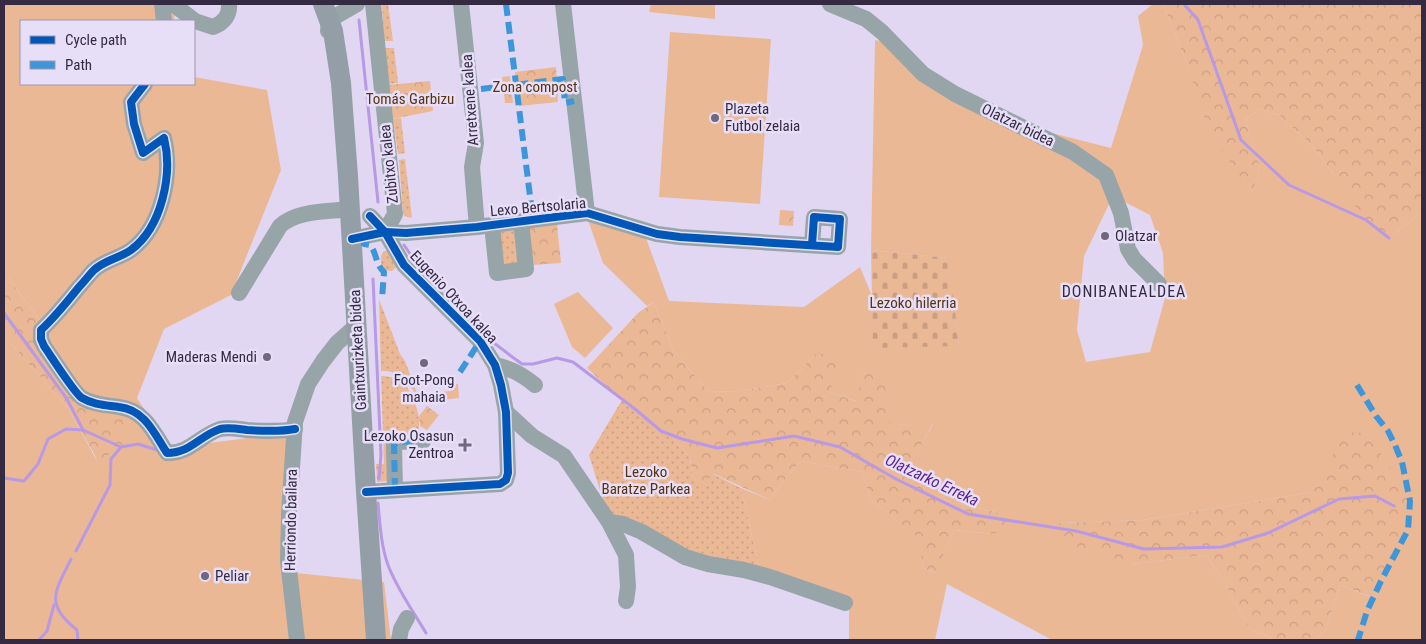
<svg xmlns="http://www.w3.org/2000/svg" width="1426" height="644" font-family="'Roboto Condensed',sans-serif">
<style>
.grass{fill:#ebb896;fill-rule:evenodd}
.forest{fill:url(#forest-crowns)}
.cemetery{fill:url(#cemetery-stones)}
.garden{fill:url(#garden-dots)}
.lines{fill:none;stroke-linecap:round;stroke-linejoin:round}
.stream{stroke:#b899e6;stroke-width:3}
.minor{stroke:#97a5a9;stroke-width:16}
.major{stroke:#949ea6;stroke-width:20}
.quiet{stroke:#3d96da;stroke-width:6;stroke-dasharray:12 6;stroke-linecap:butt}
.cycleway-casing{stroke:#e7def7;stroke-width:11}
.cycleway{stroke:#0057b8;stroke-width:8}
.poi-dot{fill:#716780;stroke:#e7def7;stroke-width:2}
.labels{text-anchor:middle;dominant-baseline:central;stroke-width:5;stroke-linejoin:round;paint-order:stroke}
.park-label{font-size:15px;fill:#57330f;stroke:#e7def7}
.street-label{font-size:15px;fill:#342b43;stroke:#e7def7}
.poi-label{font-size:15px;fill:#342b43;stroke:#e7def7;text-anchor:start}
.neighbourhood-label{font-size:16px;letter-spacing:1px;fill:#342b43;stroke:#e7def7}
.water-label{font-size:16px;font-style:italic;fill:#5a1e93;stroke:#e7def7}
</style>
<defs>
<pattern id="forest-crowns" width="20" height="18" patternUnits="userSpaceOnUse" patternTransform="scale(1.25)"><rect width="20" height="18" fill="#ebb896"/><path d="M2 6a3 3 0 1 1 6 0M12 15a3 3 0 1 1 6 0" fill="none" stroke="#ca9e82"/></pattern>
<pattern id="cemetery-stones" width="16" height="16" patternUnits="userSpaceOnUse" patternTransform="scale(1.25)"><rect width="16" height="16" fill="#ebb896"/><path d="M2 7V4a2 2 0 0 1 4 0v3zM10 15v-3a2 2 0 0 1 4 0v3z" fill="#ca9e82"/></pattern>
<pattern id="garden-dots" width="8" height="8" patternUnits="userSpaceOnUse" patternTransform="scale(1.25)"><rect width="8" height="8" fill="#ebb896"/><path d="M2 2h.1M6 6h.1" fill="none" stroke="#ca9e82" stroke-width="1.8" stroke-linecap="round"/></pattern>
</defs>
<rect width="100%" height="100%" fill="#e1d7f2"/>
<g class="grass">
<polygon points="4,4 175,4 174,21 21,21 21,84 194,84 194,77 267,90 281,170 231,295 164,329 137,398 169,448 295,432 286,572 384,582 391,640 4,640 4,336 68,408 97,461 74,397 42,323 4,272"/>
<polygon points="651,4 715,4 715,19 649,12"/>
<path d="M1153 4H1163L1188 66 1252 192 1260 166 1245 120 1260 109 1279 115 1311 144 1335 176 1394 234 1422 212V640H1313L1326 630 1340 585 1376 599 1313 492 1143 520 1060 523 1133 564 1206 555 1223 580 1249 628 1275 640H1052L947 584 935 640H849V603L760 571 741 488 770 500 780 485 801 461 862 472 871 500 921 539 923 568 935 573 954 530 994 534 1000 513 947 501 903 476 933 424 890 425 865 371 856 401 830 392 817 353 787 383 741 391 709 392 673 350 654 302 647 306 603 263 588 220 646 238 669 301 804 307 860 267 872 296 959 346 948 258 871 250 875 40 888 43 1016 124 1111 148 1143 45 1138 16ZM1113 196 1150 215 1163 253 1165 298 1150 352 1086 362 1077 330 1084 256Z"/>
<polygon points="670,32 771,39 760,204 659,197"/>
<polygon points="578,292 613,328 585,358 572,347 554,304"/>
<polygon points="451,384 458,384 459,398 442,400 442,392 451,391"/>
</g>
<g class="forest">
<polygon points="1163,4 1422,4 1422,212 1394,234 1369,227 1335,176 1311,144 1279,115 1260,109 1245,120 1260,166 1252,193 1209,133 1188,66"/>
<polygon points="556,67 558,102 519,106 515,72"/>
<polygon points="510,76 513,103 505,103 502,77"/>
<polygon points="430,81 433,111 392,119 388,85"/>
<polygon points="780,210 794,211 793,226 779,225"/>
<polygon points="557,224 561,263 532,265 529,227"/>
<polygon points="4,272 42,323 74,396 121,415 128,443 98,461 68,408 4,336"/>
<polygon points="654,302 673,350 709,392 741,391 787,383 817,353 839,357 830,392 855,401 865,371 885,374 890,425 933,423 904,476 947,501 1000,513 1008,525 994,534 954,530 936,573 923,568 920,539 871,500 862,472 801,461 780,485 770,500 714,474 703,486 693,478 690,458 671,436 630,408 587,368 638,313"/>
<polygon points="427,406 439,415 427,430 420,426 419,416"/>
<polygon points="1346,432 1367,433 1407,493 1399,543 1377,599 1340,585 1326,630 1313,640 1275,640 1249,628 1223,580 1206,555 1133,564 1062,542 1054,532 1060,523 1143,520 1313,492"/>
</g>
<polygon class="cemetery" points="871,250 949,258 959,346 873,348"/>
<g class="garden">
<polygon points="382,4 388,4 393,41 384,41"/>
<polygon points="385,48 394,48 398,83 389,84"/>
<polygon points="401,118 405,153 398,154 393,119"/>
<polygon points="405,159 412,218 404,216 403,212 399,160"/>
<polygon points="519,228 524,267 499,270 494,230"/>
<polygon points="384,251 391,251 399,265 392,271 385,270 381,265 381,256"/>
<path d="M379 299 400 354 405 361 417 393 415 394C408 380 398 370 381 371Z"/>
<path d="M381 376C390 376 397 378 404 384 413 392 424 422 417 433L389 435 390 481 377 482 376 464H384Z"/>
<polygon points="622,400 630,408 671,436 690,458 693,478 703,485 713,474 741,488 760,571 706,563 608,516 589,455"/>
</g>
<g class="lines">
<g class="stream">
<polyline points="1184,4 1198,20 1241,140 1289,185 1366,220 1389,238"/>
<polyline points="359,20 378,202"/>
<polyline points="404,245 422,271 451,296 494,343 511,356 522,364 533,364 557,358 573,362 635,409 661,431 682,439 717,448 794,436 840,447 896,479 968,514 1076,531 1144,549 1222,547 1268,533 1339,499 1375,496 1394,506"/>
<polyline points="373,279 381,455 379,479"/>
<polyline points="4,313 67,399 83,430"/>
<polyline points="4,478 24,481 38,464 48,439 66,429 83,430 121,447"/>
<path d="M378 503C380 524 381 546 388 565 397 589 413 611 426 633"/>
<polyline points="76,551 110,485 111,459 121,447 138,444 157,450"/>
<path d="M71 559C55 592 44 604 77 630L78 640"/>
<polyline points="39,640 47,631 54,605"/>
</g>
<g class="minor">
<polyline points="162,4 164,21"/>
<path d="M173 4 195 21 213 27C224 23 230 15 229 4"/>
<polyline points="373,4 395,214 385,232"/>
<polyline points="461,4 476,143 472,167 477,227"/>
<polyline points="563,4 587,213"/>
<polyline points="830,4 866,19 882,32 923,74 955,94 1073,152 1106,175 1121,213 1128,249 1134,259 1159,284"/>
<polyline points="328,31 329,22 331,19 357,4"/>
<path d="M145 84 131 102 134 124 143 153 164 138C173 174 162 227 131 250 120 258 105 260 94 270 89 275 84 282 79 287 67 302 55 317 41 330V339L44 346C51 356 75 394 82 398 94 405 106 405 119 407 145 410 154 433 167 453 191 453 199 436 220 429 228 427 239 429 247 430 263 431 279 432 295 429"/>
<polyline points="492,225 497,273 526,269 521,221"/>
<polyline points="352,239 385,232 406,233 477,227 587,213 657,234 680,237 838,247 840,219 814,217 812,245"/>
<path d="M239 293 280 226C297 210 327 212 350 209"/>
<path d="M495 365C511 368 523 375 535 385"/>
<polyline points="506,412 532,436 564,456 609,522 626,555 628,587 626,601"/>
<polyline points="395,490 394,445 398,442 423,441"/>
<polyline points="366,492 500,484 506,480 508,473 506,412 501,385 495,365 480,341 404,265 385,232 370,216"/>
<polyline points="609,522 623,524 642,532 685,557 708,564 744,570 770,577 845,603"/>
<polyline points="297,640 288,561 289,514 295,422 308,384 323,361 337,343 356,326"/>
<polyline points="399,640 401,629 407,618"/>
</g>
<polyline class="major" points="323,4 333,31 341,83 348,176 366,492 376,640"/>
<g class="quiet">
<polyline points="506,4 533,220"/>
<polyline points="481,89 563,79 565,103 574,101"/>
<path d="M364 237V244L370 245C377 253 375 264 384 272L382 299"/>
<polyline points="460,372 480,341"/>
<polyline points="1357,385 1376,416 1388,431 1395,445 1402,462 1410,501 1408,530 1381,581 1367,611 1358,640"/>
<polyline points="395,490 394,445 398,442 423,441"/>
</g>
<defs>
<g id="cycleway">
<path d="M145 84 131 102 134 124 143 153 164 138C173 174 162 227 131 250 120 258 105 260 94 270 89 275 84 282 79 287 67 302 55 317 41 330V339L44 346C51 356 75 394 82 398 94 405 106 405 119 407 145 410 154 433 167 453 191 453 199 436 220 429 228 427 239 429 247 430 263 431 279 432 295 429"/>
<polyline points="352,239 385,232 406,233 477,227 587,213 657,234 680,237 838,247 840,219 814,217 812,245"/>
<polyline points="366,492 500,484 506,480 508,473 506,412 501,385 495,365 480,341 404,265 385,232 370,216"/>
</g>
</defs>
<use href="#cycleway" class="cycleway-casing"/>
<use href="#cycleway" class="cycleway"/>
</g>
<g class="poi-dot">
<circle cx="715" cy="118" r="5"/>
<circle cx="1105" cy="236" r="5"/>
<circle cx="267" cy="357" r="5"/>
<circle cx="424" cy="363" r="5"/>
<path d="M462.5 437.5h5v5h5v5h-5v5h-5v-5h-5v-5h5z"/>
<circle cx="205" cy="576" r="5"/>
</g>
<g class="labels">
<g class="park-label">
<text x="535" y="87">Zona compost</text>
<text x="410" y="99">Tomás Garbizu</text>
<text x="913" y="303">Lezoko hilerria</text>
<text x="646" y="472">Lezoko<tspan x="646" dy="17">Baratze Parkea</tspan></text>
</g>
<g class="street-label">
<text transform="translate(470 100) rotate(-94)">Arretxene kalea</text>
<text transform="translate(1018 125) rotate(26)">Olatzar bidea</text>
<text transform="translate(389 164) rotate(-96)">Zubitxo kalea</text>
<text transform="translate(538 207) rotate(-5)">Lexo Bertsolaria</text>
<text transform="translate(454 297) rotate(47)">Eugenio Otxoa kalea</text>
<text transform="translate(358 350) rotate(-93)">Gaintxurizketa bidea</text>
<text transform="translate(291 520) rotate(-89)">Herriondo bailara</text>
</g>
<g class="poi-label">
<text x="725" y="109">Plazeta<tspan x="725" dy="17">Futbol zelaia</tspan></text>
<text x="1115" y="236">Olatzar</text>
<text x="257" y="357" text-anchor="end">Maderas Mendi</text>
<text x="424" y="380" text-anchor="middle">Foot-Pong<tspan x="424" dy="17">mahaia</tspan></text>
<text x="454" y="436" text-anchor="end">Lezoko Osasun<tspan x="454" dy="17">Zentroa</tspan></text>
<text x="215" y="576">Peliar</text>
</g>
<g class="neighbourhood-label">
<text x="1124" y="291">DONIBANEALDEA</text>
</g>
<g class="water-label">
<text transform="translate(932 480) rotate(25)">Olatzarko Erreka</text>
</g>
</g>
<rect width="1426" height="644" fill="none" stroke="#342b43" stroke-width="10"/>
<rect x="20" y="20" width="175" height="65" fill="#e7def7" stroke="#9f96af"/>
<rect x="30" y="36" width="25" height="8" fill="#0057b8" stroke="#9f96af"/>
<text x="65" y="45" font-size="15" fill="#342b43">Cycle path</text>
<rect x="30" y="61" width="25" height="8" fill="#3d96da" stroke="#9f96af"/>
<text x="65" y="70" font-size="15" fill="#342b43">Path</text>
</svg>
